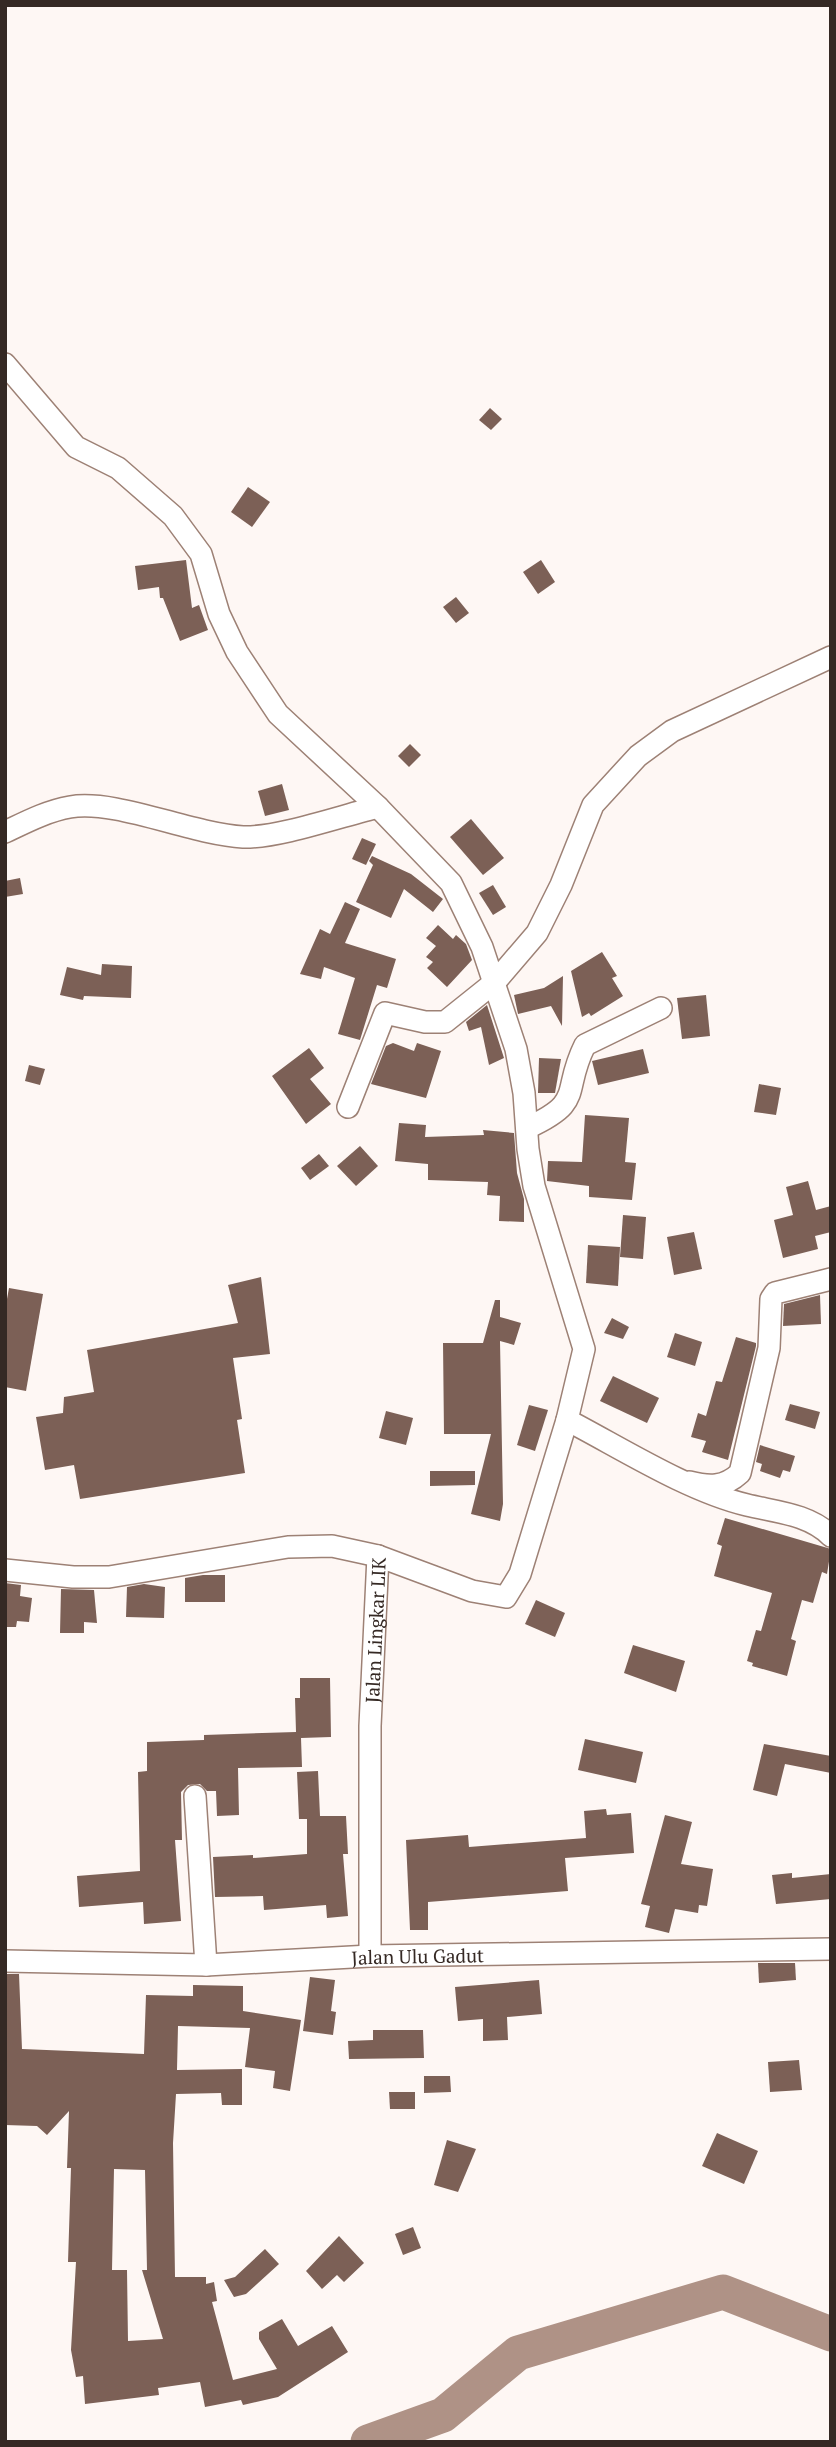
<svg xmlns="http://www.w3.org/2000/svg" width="836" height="2447" font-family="'PT Serif',serif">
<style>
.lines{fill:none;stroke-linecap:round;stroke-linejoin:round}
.river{stroke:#af9286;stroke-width:35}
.building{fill:#7c6056;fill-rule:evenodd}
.minor-casing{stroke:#9d8175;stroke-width:24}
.minor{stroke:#fff;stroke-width:21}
.labels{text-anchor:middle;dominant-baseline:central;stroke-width:7;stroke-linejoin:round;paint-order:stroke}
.street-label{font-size:19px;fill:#352924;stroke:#fef7f4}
</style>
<rect width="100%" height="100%" fill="#fef7f4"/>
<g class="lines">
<polyline class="river" points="368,2442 443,2415 518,2353 723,2292 831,2334"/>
</g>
<g class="building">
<polygon points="490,408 502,419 491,430 479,420"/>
<polygon points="248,487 270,502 252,527 231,512"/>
<polygon points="186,560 192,608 199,605 208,630 180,641 163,598 160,598 159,587 138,590 135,566"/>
<polygon points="541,560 555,582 538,594 523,572"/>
<polygon points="456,597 469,613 456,623 443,607"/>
<polygon points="410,744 421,755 409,767 398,756"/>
<polygon points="282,784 289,810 265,816 258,791"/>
<polygon points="471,819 504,858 483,875 450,837"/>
<polygon points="362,838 376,844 366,865 352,859"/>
<polygon points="372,856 411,874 443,899 433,912 404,889 391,918 356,902 373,865 369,861"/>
<polygon points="20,878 23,894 5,897 5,881"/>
<polygon points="493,885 506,907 493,915 479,893"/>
<polygon points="345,902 360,909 345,943 396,959 387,988 377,985 360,1040 338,1034 355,978 324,967 321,979 300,974 320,929 330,934"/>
<polygon points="438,925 453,939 456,935 466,944 472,960 447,987 427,968 433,962 426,957 436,946 426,938"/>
<polygon points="602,952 617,976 612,978 623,996 591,1016 589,1013 582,1017 571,971"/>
<polygon points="102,964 132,966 131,998 84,996 83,1000 60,995 67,967 101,975"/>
<polygon points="563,976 562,1026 551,1006 518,1014 514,995 544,988"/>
<polygon points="706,995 710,1036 682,1039 677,998"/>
<polygon points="487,1005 504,1058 489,1065 481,1027 469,1031 466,1022"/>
<polygon points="393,1043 414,1051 417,1043 441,1051 426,1098 371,1084 386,1046"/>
<polygon points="309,1048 324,1068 310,1079 331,1104 306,1124 272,1076"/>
<polygon points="643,1049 649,1073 598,1085 592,1061"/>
<polygon points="539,1058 561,1059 555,1093 538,1093"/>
<polygon points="29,1065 45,1069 40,1085 25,1081"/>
<polygon points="759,1084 781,1088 776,1115 754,1112"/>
<polygon points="585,1115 629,1118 625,1162 636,1163 632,1200 589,1197 589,1186 547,1181 548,1161 582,1162"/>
<polygon points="399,1123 426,1125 425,1137 484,1135 483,1130 514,1133 517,1173 524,1199 524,1222 499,1221 500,1196 487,1195 488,1182 428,1180 428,1164 395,1161"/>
<polygon points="360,1146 378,1166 356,1186 337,1166"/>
<polygon points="319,1154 329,1166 310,1180 301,1168"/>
<polygon points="808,1181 816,1210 831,1206 831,1232 815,1236 818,1249 783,1258 774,1220 793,1215 786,1187"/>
<polygon points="623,1215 646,1217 643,1259 620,1257"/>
<polygon points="694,1232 702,1269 674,1275 667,1237"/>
<polygon points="588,1245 620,1247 618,1286 586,1283"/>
<polygon points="261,1277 270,1354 233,1358 242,1419 237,1420 245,1473 80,1499 74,1465 45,1470 36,1417 63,1413 64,1397 94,1392 87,1350 238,1323 228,1285"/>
<polygon points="9,1288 43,1294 26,1391 5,1387 5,1310"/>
<polygon points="820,1295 821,1324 783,1326 784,1304"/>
<polygon points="495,1300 500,1300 500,1317 521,1323 514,1345 500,1341 503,1504 500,1521 471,1514 491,1434 444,1434 443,1343 483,1343"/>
<polygon points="612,1318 629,1327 623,1339 604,1333"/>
<polygon points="675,1333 702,1342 695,1366 667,1357"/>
<polygon points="736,1337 756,1343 756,1346 728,1460 702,1452 706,1441 691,1437 698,1413 706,1416 716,1381 722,1382"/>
<polygon points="613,1376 659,1398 647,1423 600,1401"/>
<polygon points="790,1404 820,1412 815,1429 785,1420"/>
<polygon points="529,1405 548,1410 535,1451 517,1445"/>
<polygon points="386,1411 413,1418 406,1445 379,1438"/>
<polygon points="760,1445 795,1456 790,1472 783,1470 780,1478 760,1471 762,1464 756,1462"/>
<polygon points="430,1471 475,1471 475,1485 430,1486"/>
<polygon points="725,1518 831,1549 827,1574 822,1572 813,1603 802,1600 791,1639 796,1641 787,1676 752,1666 753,1663 747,1661 756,1630 761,1631 772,1593 714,1576 722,1546 717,1544"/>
<polygon points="203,1575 225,1575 225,1602 185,1602 185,1578"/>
<polygon points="5,1583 21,1585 20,1596 32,1598 29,1622 17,1621 16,1627 5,1627"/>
<polygon points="144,1584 165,1587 164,1618 126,1617 127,1587"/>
<polygon points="61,1589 94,1590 97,1623 84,1622 84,1633 60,1633"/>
<polygon points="536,1600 565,1613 555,1637 525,1624"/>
<polygon points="633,1645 685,1661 676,1692 624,1673"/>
<polygon points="300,1678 330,1678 331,1737 301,1738 302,1767 238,1768 239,1815 217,1816 216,1791 207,1791 200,1784 188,1785 181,1792 182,1840 175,1840 181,1921 144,1924 143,1902 79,1907 77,1876 140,1871 138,1772 147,1771 147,1742 204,1740 204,1735 296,1732 295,1698 300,1698"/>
<polygon points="585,1739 643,1752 636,1783 578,1770"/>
<polygon points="764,1744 831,1756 831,1773 785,1764 777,1796 753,1790"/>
<polygon points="318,1771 320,1816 346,1816 348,1854 343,1854 348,1916 327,1918 326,1905 264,1910 263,1896 215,1897 213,1857 253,1855 253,1858 307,1854 307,1819 299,1819 297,1772"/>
<polygon points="606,1809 607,1815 631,1813 634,1853 565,1858 568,1891 428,1902 428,1930 410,1930 406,1840 468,1835 469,1847 586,1838 584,1811"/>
<polygon points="665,1815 692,1822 681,1864 713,1869 707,1906 699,1905 698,1913 675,1909 669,1933 645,1927 650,1906 641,1904"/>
<polygon points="792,1873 792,1878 831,1874 831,1899 776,1904 772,1875"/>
<polygon points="758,1963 795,1963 796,1980 759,1983"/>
<path d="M5 1974H19L22 2049 144 2054 146 1995 193 1996V1985L243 1986V2011L301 2020 290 2091 273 2088 275 2071 245 2067 250 2028 178 2026 177 2070 242 2069V2105H222L221 2093 176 2094 173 2143 175 2277H206V2284L214 2282 217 2301 212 2302 233 2380 277 2369 259 2339V2332L282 2319 298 2346 332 2326 348 2352 278 2397 243 2405 241 2400 205 2407 200 2382 158 2388 159 2395 85 2404 83 2376 76 2377 71 2350 76 2262H68L71 2168H67L69 2111 47 2135 37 2126 5 2125ZM114 2169 145 2170 147 2270H142L163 2339 128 2341 127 2270H112Z"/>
<polygon points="310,1977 335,1980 331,2011 336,2012 333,2035 303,2031"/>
<polygon points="539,1980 542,2014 507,2017 508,2040 483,2041 483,2019 458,2021 455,1987"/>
<polygon points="373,2030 423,2030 424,2058 349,2059 348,2041 373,2040"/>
<polygon points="799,2060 802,2090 770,2092 768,2062"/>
<polygon points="424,2076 450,2076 451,2092 424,2093"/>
<polygon points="389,2092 415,2092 415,2109 390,2109"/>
<polygon points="717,2133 758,2151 744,2184 702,2166"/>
<polygon points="447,2140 476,2149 458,2192 434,2185"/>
<polygon points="413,2227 421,2248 403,2255 395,2234"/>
<polygon points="339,2236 364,2263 344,2282 337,2275 322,2289 306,2271"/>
<polygon points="265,2249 279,2264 246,2294 234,2297 224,2280 235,2277"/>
</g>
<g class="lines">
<defs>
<g id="minor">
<polyline points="5,364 76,447 118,468 173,516 201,554 219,614 237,652 278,714 378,807 451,883 482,947 516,1049 524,1093 528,1149 534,1186 584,1349 567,1420 520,1574 506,1597 472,1591 378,1556 332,1546 288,1547 109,1577 73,1577 5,1570"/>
<path d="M5 832C26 822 47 811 70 807 116 799 191 834 243 837 278 838 341 816 378 807"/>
<polyline points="348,1107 385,1013 425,1022 445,1022 495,982 537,933 561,885 593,805 638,756 672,731 831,657"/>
<path d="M527 1128C586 1101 561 1093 585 1045L661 1008"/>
<path d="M567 1420C621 1448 688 1491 747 1505 776 1512 809 1514 831 1536"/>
<path d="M689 1482C709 1487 724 1488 740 1473L769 1348 771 1299 775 1293 831 1279"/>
<polyline points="195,1796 206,1965"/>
<path id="s1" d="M370 1956V1726L378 1556"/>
<path id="s2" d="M5 1961 206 1965 370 1956 831 1949"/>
</g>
</defs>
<use href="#minor" class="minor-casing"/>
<use href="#minor" class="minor"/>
</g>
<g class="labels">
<g class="street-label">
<text stroke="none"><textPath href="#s1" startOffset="326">Jalan Lingkar LIK</textPath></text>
<text stroke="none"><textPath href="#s2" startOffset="413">Jalan Ulu Gadut</textPath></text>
</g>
</g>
<rect width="836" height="2447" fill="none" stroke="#352924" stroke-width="14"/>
</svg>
